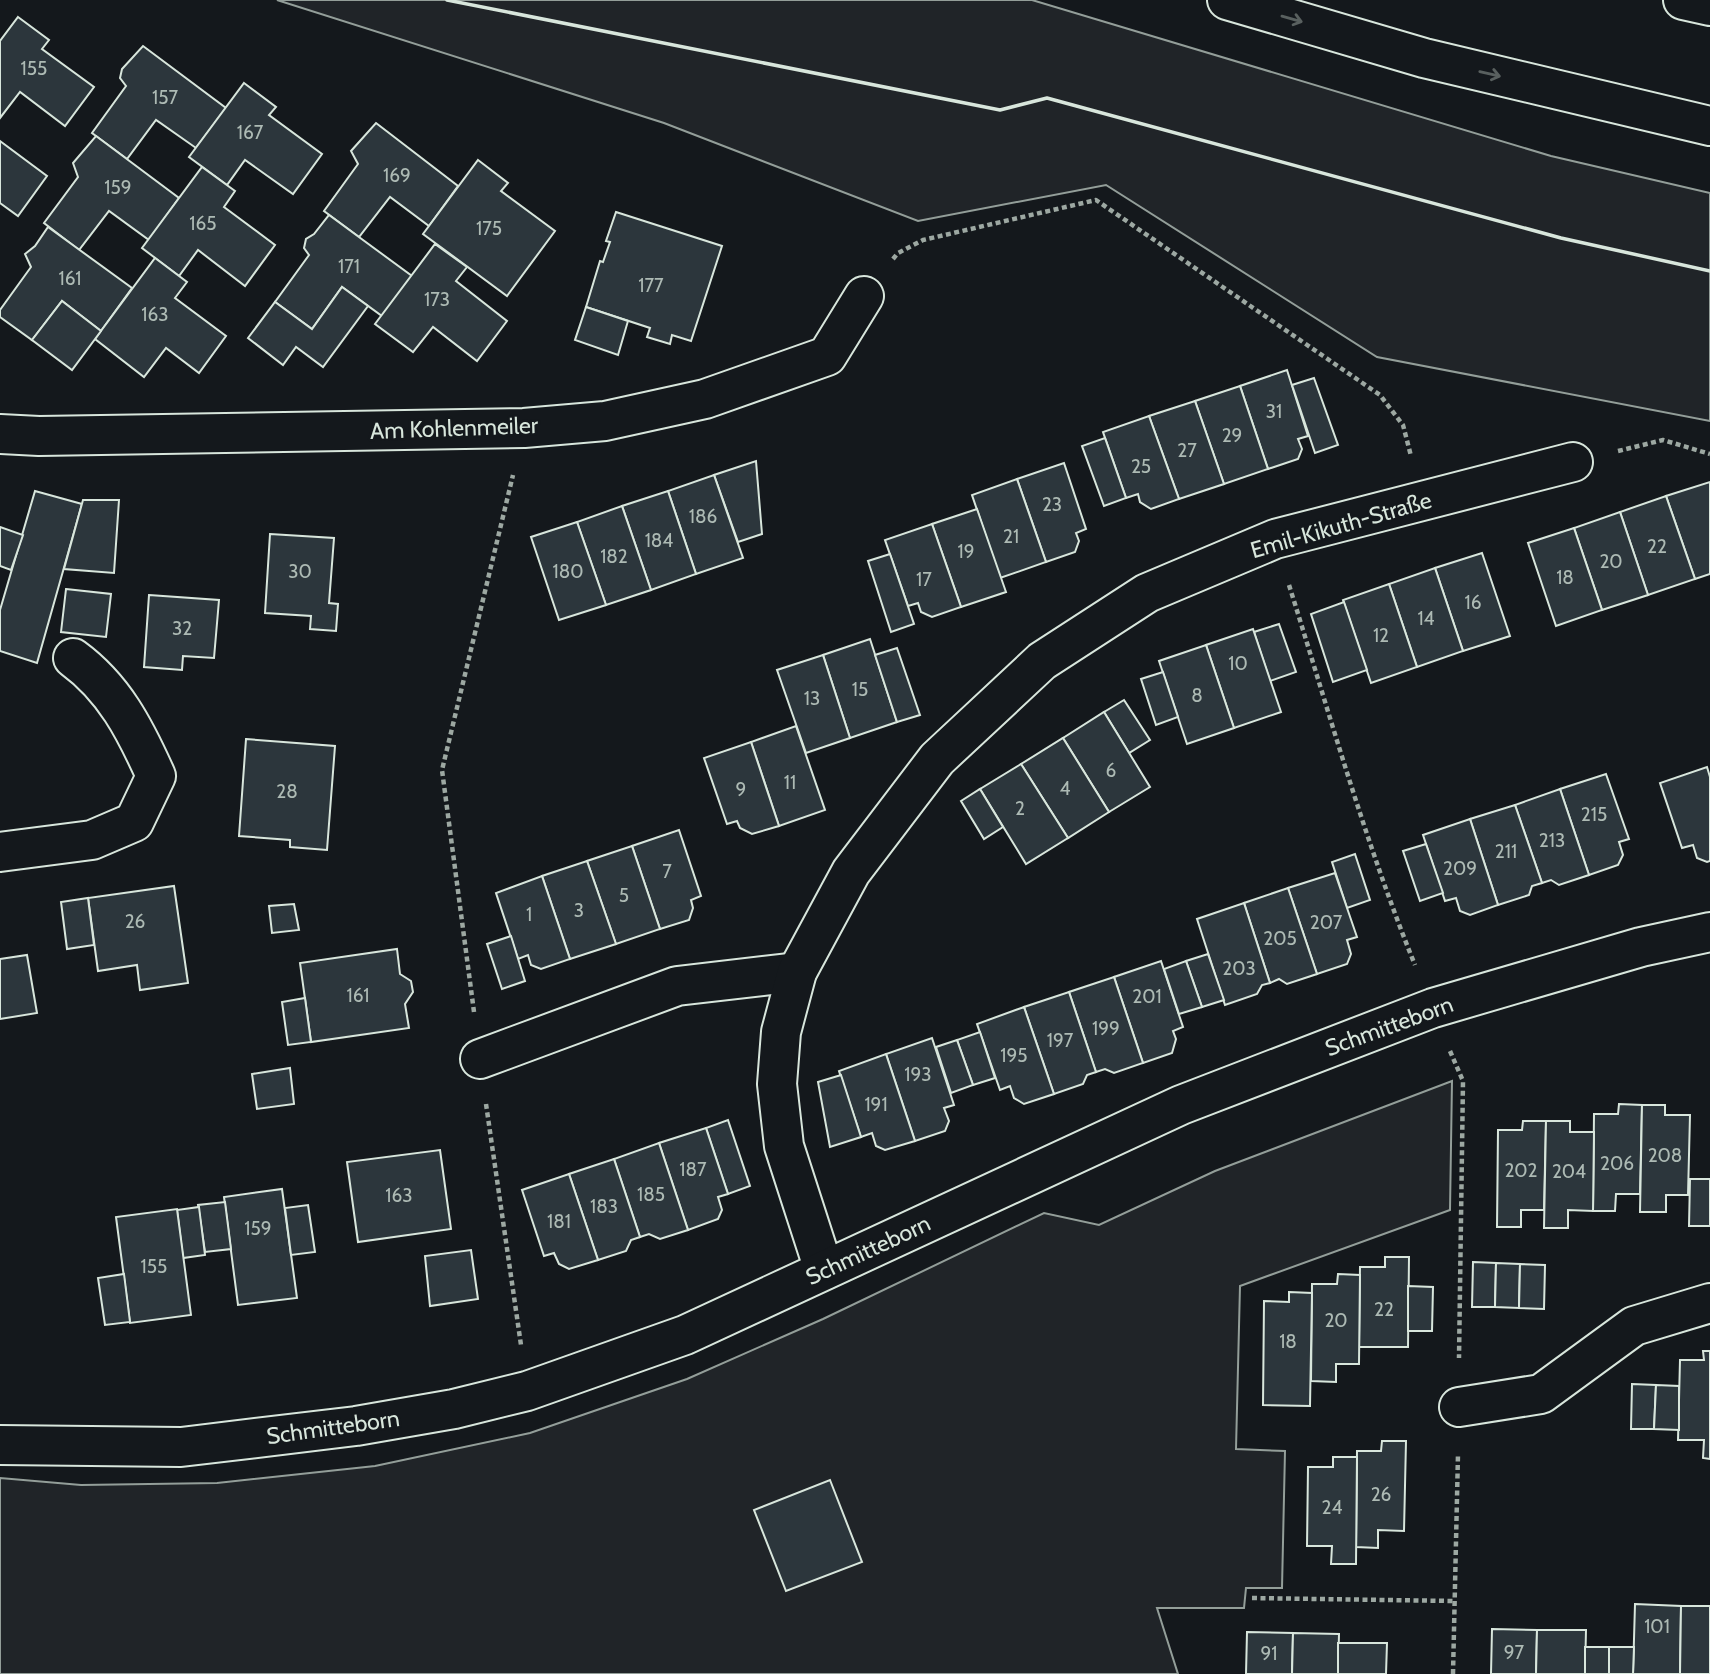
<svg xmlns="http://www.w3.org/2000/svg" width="1710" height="1674" font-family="Cabin,sans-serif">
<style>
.green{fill:#202428;stroke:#939e99;stroke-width:2}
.building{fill:#2c363c;stroke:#d8e6dc;stroke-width:2}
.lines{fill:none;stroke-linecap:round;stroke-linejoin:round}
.minor-casing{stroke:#d8e6dc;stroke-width:42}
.highway-casing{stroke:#d8e6dc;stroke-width:42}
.path{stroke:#9da8a2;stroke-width:4.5;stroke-dasharray:5 3.5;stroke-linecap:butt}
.minor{stroke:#14181c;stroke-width:38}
.highway{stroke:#14181c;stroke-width:38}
.wall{stroke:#d8e6dc;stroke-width:3.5}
.oneway{stroke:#59605f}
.labels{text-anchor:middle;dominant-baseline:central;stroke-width:5;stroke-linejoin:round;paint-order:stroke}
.number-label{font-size:19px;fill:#adbab4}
.street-label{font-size:23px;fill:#d8e6dc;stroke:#14181c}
</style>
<rect width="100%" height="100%" fill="#14181c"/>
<g class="green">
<polygon points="277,0 1032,0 1551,156 1710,193 1710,421 1377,357 1106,185 918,221 664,123"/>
<polygon points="1452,1081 1450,1210 1240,1286 1236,1449 1285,1451 1282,1588 1246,1588 1244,1608 1157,1608 1178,1674 0,1674 0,1478 81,1485 217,1483 375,1466 530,1433 687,1379 823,1319 1044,1213 1099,1225 1215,1171"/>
</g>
<g class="building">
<polygon points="18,17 49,40 42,49 94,87 65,126 20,92 0,118 0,41"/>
<polygon points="143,46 226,108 196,148 156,120 127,159 92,133 126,86 120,78 122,69"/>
<polygon points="244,83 276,107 269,115 322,154 293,194 245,160 227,185 189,157"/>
<polygon points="376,123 458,186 429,226 390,197 359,237 324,211 358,164 351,151"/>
<polygon points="96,136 179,198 149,240 109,211 79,250 44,223 78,177 73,163"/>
<polygon points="0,141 47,176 18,216 0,203"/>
<polygon points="478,160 508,183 501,191 555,231 507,296 423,234"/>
<polygon points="202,167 235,191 224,207 275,245 245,286 198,250 179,276 142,248"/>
<polygon points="616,212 722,246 691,341 672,335 670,344 647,337 650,328 586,307 600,261 603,262 610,242 606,241"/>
<polygon points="329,215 412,276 382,316 342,287 312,329 275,302 309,255 304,248 306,239 314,234"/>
<polygon points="48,227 132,288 101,331 62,301 32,340 0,317 0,310 31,267 25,254 35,246"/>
<polygon points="435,244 467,267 456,281 507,321 477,361 433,327 413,352 375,324"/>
<polygon points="155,258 187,282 175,298 226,336 199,373 166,348 144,377 95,339"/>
<polygon points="342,287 368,306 323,367 296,347 283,365 248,338 275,302 312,329"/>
<polygon points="62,301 101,331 72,370 32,340"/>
<polygon points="586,307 628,321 618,355 575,340"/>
<polygon points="1287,370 1308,436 1298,439 1302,449 1298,459 1268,469 1240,386"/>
<polygon points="1314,378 1338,445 1315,453 1292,385"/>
<polygon points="1240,386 1268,469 1224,484 1195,401"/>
<polygon points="1195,401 1224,484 1179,499 1149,416"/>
<polygon points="1149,416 1179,499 1151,509 1140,502 1138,494 1126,498 1103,432"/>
<polygon points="1105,438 1126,498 1104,506 1082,446"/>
<polygon points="756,461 762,534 738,542 714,475"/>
<polygon points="1064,463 1086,529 1076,533 1079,541 1075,552 1046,562 1017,479"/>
<polygon points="714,475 743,558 696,574 668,491"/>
<polygon points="1017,479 1046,562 1000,578 972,495"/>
<polygon points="1710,482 1710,574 1695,579 1666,496"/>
<polygon points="35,491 82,504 37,663 0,651 0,610"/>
<polygon points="668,491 696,574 651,590 622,506"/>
<polygon points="1666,496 1695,579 1648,595 1620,512"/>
<polygon points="83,500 119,500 114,573 64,569"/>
<polygon points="622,506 651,590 606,605 577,522"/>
<polygon points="977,509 1006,592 961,607 932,524"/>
<polygon points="1620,512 1648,595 1602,610 1574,528"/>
<polygon points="577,522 606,605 559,620 531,537"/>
<polygon points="932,524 961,607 932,617 921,612 918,603 908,606 885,540"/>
<polygon points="0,527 23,535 11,570 0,566"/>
<polygon points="1574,528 1602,610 1556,626 1528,543"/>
<polygon points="270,534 334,538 329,603 338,604 336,631 310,629 311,616 265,613"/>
<polygon points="1482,553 1510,636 1463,651 1435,568"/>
<polygon points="890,554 914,624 891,632 868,561"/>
<polygon points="1435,568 1463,651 1417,667 1389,584"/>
<polygon points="1389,584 1417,667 1371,683 1343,600"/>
<polygon points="66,589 111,594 106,637 61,632"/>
<polygon points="149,595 219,600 214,658 183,656 182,670 144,667"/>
<polygon points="1344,602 1367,670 1333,682 1311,614"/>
<polygon points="1279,624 1296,672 1270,681 1254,632"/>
<polygon points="1253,629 1281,712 1234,728 1206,645"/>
<polygon points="870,639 897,722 850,738 823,655"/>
<polygon points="1206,645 1234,728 1187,744 1159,661"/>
<polygon points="897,648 920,715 897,722 875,655"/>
<polygon points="823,655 850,738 806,753 777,670"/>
<polygon points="1163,672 1178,717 1156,725 1141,679"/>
<polygon points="1124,700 1150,740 1129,753 1104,712"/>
<polygon points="1104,712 1150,787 1109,812 1063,738"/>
<polygon points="796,726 825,810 779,826 751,742"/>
<polygon points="1063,738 1109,812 1068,838 1021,764"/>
<polygon points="246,739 335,746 327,850 290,847 290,840 239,836"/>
<polygon points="751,742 779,826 752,834 740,828 737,821 727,824 704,758"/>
<polygon points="1021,764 1068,838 1026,864 980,789"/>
<polygon points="1707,767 1710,777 1710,861 1707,862 1697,858 1693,845 1682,848 1660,783"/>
<polygon points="1606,774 1629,839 1619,842 1623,855 1618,865 1589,875 1560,789"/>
<polygon points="980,789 1003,827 984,839 961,801"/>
<polygon points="1560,789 1589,875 1559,885 1551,880 1542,883 1515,805"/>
<polygon points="1515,805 1542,883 1532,886 1529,895 1498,905 1470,819"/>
<polygon points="1470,819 1498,905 1470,915 1460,911 1456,898 1445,901 1423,835"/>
<polygon points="679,830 701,896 691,900 693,908 689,920 660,929 632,846"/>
<polygon points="1426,844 1443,893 1420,901 1403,851"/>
<polygon points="632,846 660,929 616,944 587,861"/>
<polygon points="1355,854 1370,900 1347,908 1332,862"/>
<polygon points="587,861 616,944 570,959 542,876"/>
<polygon points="1335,873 1357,937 1347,940 1351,954 1347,964 1317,974 1288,888"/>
<polygon points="542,876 570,959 541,969 531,965 528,955 518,959 496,893"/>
<polygon points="174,886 188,983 140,990 137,965 98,971 88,898"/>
<polygon points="1288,888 1317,974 1287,984 1279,979 1270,983 1244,903"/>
<polygon points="88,898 94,945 67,949 61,902"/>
<polygon points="1244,903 1270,983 1262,985 1257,994 1225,1005 1197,919"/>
<polygon points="294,904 299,930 272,933 269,906"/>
<polygon points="511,936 525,981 502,989 487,944"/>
<polygon points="397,949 400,974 411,981 413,992 405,1004 409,1028 311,1042 300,963"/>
<polygon points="1208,954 1224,1000 1202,1007 1186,961"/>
<polygon points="27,955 37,1013 0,1019 0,959"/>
<polygon points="1161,961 1183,1027 1173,1031 1176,1039 1172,1053 1143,1063 1114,977"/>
<polygon points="1186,961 1202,1007 1179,1014 1164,969"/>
<polygon points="1114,977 1143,1063 1114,1073 1105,1069 1096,1072 1069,992"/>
<polygon points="1069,992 1096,1072 1087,1075 1083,1084 1054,1094 1024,1007"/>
<polygon points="305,998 311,1042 288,1045 282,1002"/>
<polygon points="1024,1007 1054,1094 1024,1104 1014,1098 1010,1086 1000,1090 977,1024"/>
<polygon points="980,1032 995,1078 973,1085 957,1040"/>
<polygon points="932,1038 954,1105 944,1108 949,1121 945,1131 915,1141 886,1054"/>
<polygon points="957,1040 973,1085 951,1093 936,1047"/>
<polygon points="886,1054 915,1141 885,1150 876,1146 872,1133 861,1137 839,1071"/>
<polygon points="290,1068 294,1104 257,1109 252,1074"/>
<polygon points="841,1075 861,1137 830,1147 818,1082"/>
<polygon points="1619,1104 1642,1105 1640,1194 1616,1194 1615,1211 1593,1211 1594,1114 1618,1114"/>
<polygon points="1642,1105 1665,1105 1665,1115 1690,1115 1688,1195 1666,1195 1666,1212 1640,1212"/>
<polygon points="728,1120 750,1186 728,1194 706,1128"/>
<polygon points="1523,1121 1546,1121 1544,1210 1521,1210 1521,1227 1497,1227 1498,1130 1522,1130"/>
<polygon points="1546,1121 1570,1121 1570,1132 1594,1132 1593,1211 1568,1210 1568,1228 1544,1228"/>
<polygon points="706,1128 728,1194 718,1197 722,1210 718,1219 688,1230 659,1143"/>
<polygon points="659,1143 688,1230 660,1239 649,1234 640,1237 614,1159"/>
<polygon points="440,1150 451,1229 358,1242 347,1162"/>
<polygon points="614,1159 640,1237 631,1240 626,1251 598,1260 569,1174"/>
<polygon points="569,1174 598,1260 569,1269 559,1264 554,1253 544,1256 522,1190"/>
<polygon points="1690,1179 1710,1179 1710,1226 1689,1226"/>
<polygon points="282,1189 297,1298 238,1305 224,1197"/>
<polygon points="225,1202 231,1249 205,1252 198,1205"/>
<polygon points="308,1205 315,1252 291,1255 285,1208"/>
<polygon points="199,1207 205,1255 183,1258 177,1210"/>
<polygon points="177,1209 191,1315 130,1323 116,1217"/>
<polygon points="471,1250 478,1299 430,1306 425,1256"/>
<polygon points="1385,1257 1409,1257 1408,1347 1359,1347 1360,1267 1385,1267"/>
<polygon points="1473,1262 1496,1263 1495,1307 1472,1307"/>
<polygon points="1496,1263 1520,1264 1519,1308 1495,1307"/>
<polygon points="1520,1264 1545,1265 1544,1309 1519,1308"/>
<polygon points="124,1274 130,1322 105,1325 98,1278"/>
<polygon points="1338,1274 1360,1275 1359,1364 1336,1364 1336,1382 1311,1381 1312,1284 1337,1284"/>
<polygon points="1408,1286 1433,1287 1432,1331 1408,1331"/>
<polygon points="1289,1292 1312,1293 1310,1406 1263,1405 1264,1301 1289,1302"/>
<polygon points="1703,1351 1710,1351 1710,1459 1703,1458 1704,1440 1678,1440 1680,1360 1704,1360"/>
<polygon points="1632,1384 1656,1385 1654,1429 1631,1429"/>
<polygon points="1656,1385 1679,1386 1679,1430 1654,1429"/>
<polygon points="1382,1441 1406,1441 1404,1531 1378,1530 1378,1548 1356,1547 1357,1451 1381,1451"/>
<polygon points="1333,1457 1357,1457 1356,1564 1331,1564 1332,1546 1307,1546 1308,1467 1333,1467"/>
<polygon points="830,1480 862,1562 786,1591 754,1510"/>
<polygon points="1635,1604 1681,1606 1680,1674 1633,1674"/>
<polygon points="1681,1606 1710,1606 1710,1674 1680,1674"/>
<polygon points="1492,1629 1537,1630 1536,1674 1491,1674"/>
<polygon points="1537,1630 1586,1630 1585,1674 1536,1674"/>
<polygon points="1247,1632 1293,1633 1292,1674 1246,1674"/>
<polygon points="1293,1633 1339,1634 1338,1674 1292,1674"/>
<polygon points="1338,1643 1387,1643 1386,1674 1338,1674"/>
<rect x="1585" y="1647" width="24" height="27"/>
<polygon points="1609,1647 1634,1647 1633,1674 1609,1674"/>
</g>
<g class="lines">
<defs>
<g id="minor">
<polyline points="0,434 39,436 524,428 605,421 705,399 827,356 864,296"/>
<path d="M0 852 92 840 134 822 156 776C135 729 114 688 73 658"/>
<polyline points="480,1059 677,986 797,972"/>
<polyline points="824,1270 784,1146 777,1084 781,1032 797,972 851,872 937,759 1042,661 1147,593 1275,539 1573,462"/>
<polyline points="1459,1407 1541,1394 1634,1326 1710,1303"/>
<polyline points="0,1445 181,1447 356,1426 454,1409 527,1391 685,1335 1181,1105 1433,1008 1641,947 1710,932"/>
</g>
<g id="highway">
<polyline points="1227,0 1424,58 1710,126"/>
<polyline points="1683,0 1710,6"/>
</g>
</defs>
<use href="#minor" class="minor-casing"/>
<use href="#highway" class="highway-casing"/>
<g class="path">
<polyline points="893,259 898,253 923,240 1096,200 1380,395 1403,425 1411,456"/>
<polyline points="1618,451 1663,440 1710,454"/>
<path d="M1289 585C1329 712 1365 842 1415 965"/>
<polyline points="474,1012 442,770 513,475"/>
<polyline points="1450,1051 1463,1081 1459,1358"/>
<polyline points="486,1104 521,1345"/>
<polyline points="1252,1598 1454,1601"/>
<polyline points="1453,1674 1458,1454"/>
</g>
<use href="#minor" class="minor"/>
<use href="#highway" class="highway"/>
<polyline class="wall" points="447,0 1000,110 1047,98 1561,238 1710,271"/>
</g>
<defs><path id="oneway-shaft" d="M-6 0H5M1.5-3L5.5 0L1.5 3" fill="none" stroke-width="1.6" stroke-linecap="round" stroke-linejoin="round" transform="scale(1.75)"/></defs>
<g class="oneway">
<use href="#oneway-shaft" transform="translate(1292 19) rotate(16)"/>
<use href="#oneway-shaft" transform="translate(1490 74) rotate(13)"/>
</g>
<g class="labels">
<g class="number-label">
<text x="34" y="68">155</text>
<text x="165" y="97">157</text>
<text x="250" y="132">167</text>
<text x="397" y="175">169</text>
<text x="118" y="187">159</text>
<text x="203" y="223">165</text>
<text x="489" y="228">175</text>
<text x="349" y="266">171</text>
<text x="70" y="278">161</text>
<text x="651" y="285">177</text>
<text x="437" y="299">173</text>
<text x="155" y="314">163</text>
<text x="1274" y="411">31</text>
<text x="1232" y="435">29</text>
<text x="1187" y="450">27</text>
<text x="1141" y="466">25</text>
<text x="1052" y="504">23</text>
<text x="703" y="516">186</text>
<text x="1011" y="536">21</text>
<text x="659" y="540">184</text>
<text x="1657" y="546">22</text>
<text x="966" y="551">19</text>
<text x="614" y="556">182</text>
<text x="1611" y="561">20</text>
<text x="300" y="571">30</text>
<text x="568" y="571">180</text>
<text x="1565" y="577">18</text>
<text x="924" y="579">17</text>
<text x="1473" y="602">16</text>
<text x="1426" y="618">14</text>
<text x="182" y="628">32</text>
<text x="1381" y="635">12</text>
<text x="1238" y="663">10</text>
<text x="860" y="689">15</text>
<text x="1197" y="695">8</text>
<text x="812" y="698">13</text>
<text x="1111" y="770">6</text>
<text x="790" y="782">11</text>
<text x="1065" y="788">4</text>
<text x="741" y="789">9</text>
<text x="287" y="791">28</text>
<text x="1020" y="808">2</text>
<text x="1594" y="814">215</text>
<text x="1552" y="840">213</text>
<text x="1506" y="851">211</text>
<text x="1460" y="868">209</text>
<text x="667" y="871">7</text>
<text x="624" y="895">5</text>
<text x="579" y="910">3</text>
<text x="529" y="914">1</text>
<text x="135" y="921">26</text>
<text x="1326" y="922">207</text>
<text x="1280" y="938">205</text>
<text x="1239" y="968">203</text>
<text x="358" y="995">161</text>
<text x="1147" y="996">201</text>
<text x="1106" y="1028">199</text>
<text x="1060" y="1040">197</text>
<text x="1014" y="1055">195</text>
<text x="918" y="1074">193</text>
<text x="876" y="1104">191</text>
<text x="1665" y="1155">208</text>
<text x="1617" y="1163">206</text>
<text x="693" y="1169">187</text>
<text x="1521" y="1170">202</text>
<text x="1569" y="1171">204</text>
<text x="651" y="1194">185</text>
<text x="399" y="1195">163</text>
<text x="604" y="1206">183</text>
<text x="559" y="1221">181</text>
<text x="258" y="1228">159</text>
<text x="154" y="1266">155</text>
<text x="1384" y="1309">22</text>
<text x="1336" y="1320">20</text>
<text x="1288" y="1341">18</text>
<text x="1381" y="1494">26</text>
<text x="1332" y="1507">24</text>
<text x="1657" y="1626">101</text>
<text x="1514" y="1652">97</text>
<text x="1269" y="1653">91</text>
</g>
<g class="street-label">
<text transform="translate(454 428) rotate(-2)">Am Kohlenmeiler</text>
<text transform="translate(1341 525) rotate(-16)">Emil-Kikuth-Straße</text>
<text transform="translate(1389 1026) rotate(-20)">Schmitteborn</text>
<text transform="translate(868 1250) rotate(-25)">Schmitteborn</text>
<text transform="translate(333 1427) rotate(-8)">Schmitteborn</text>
</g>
</g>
</svg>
